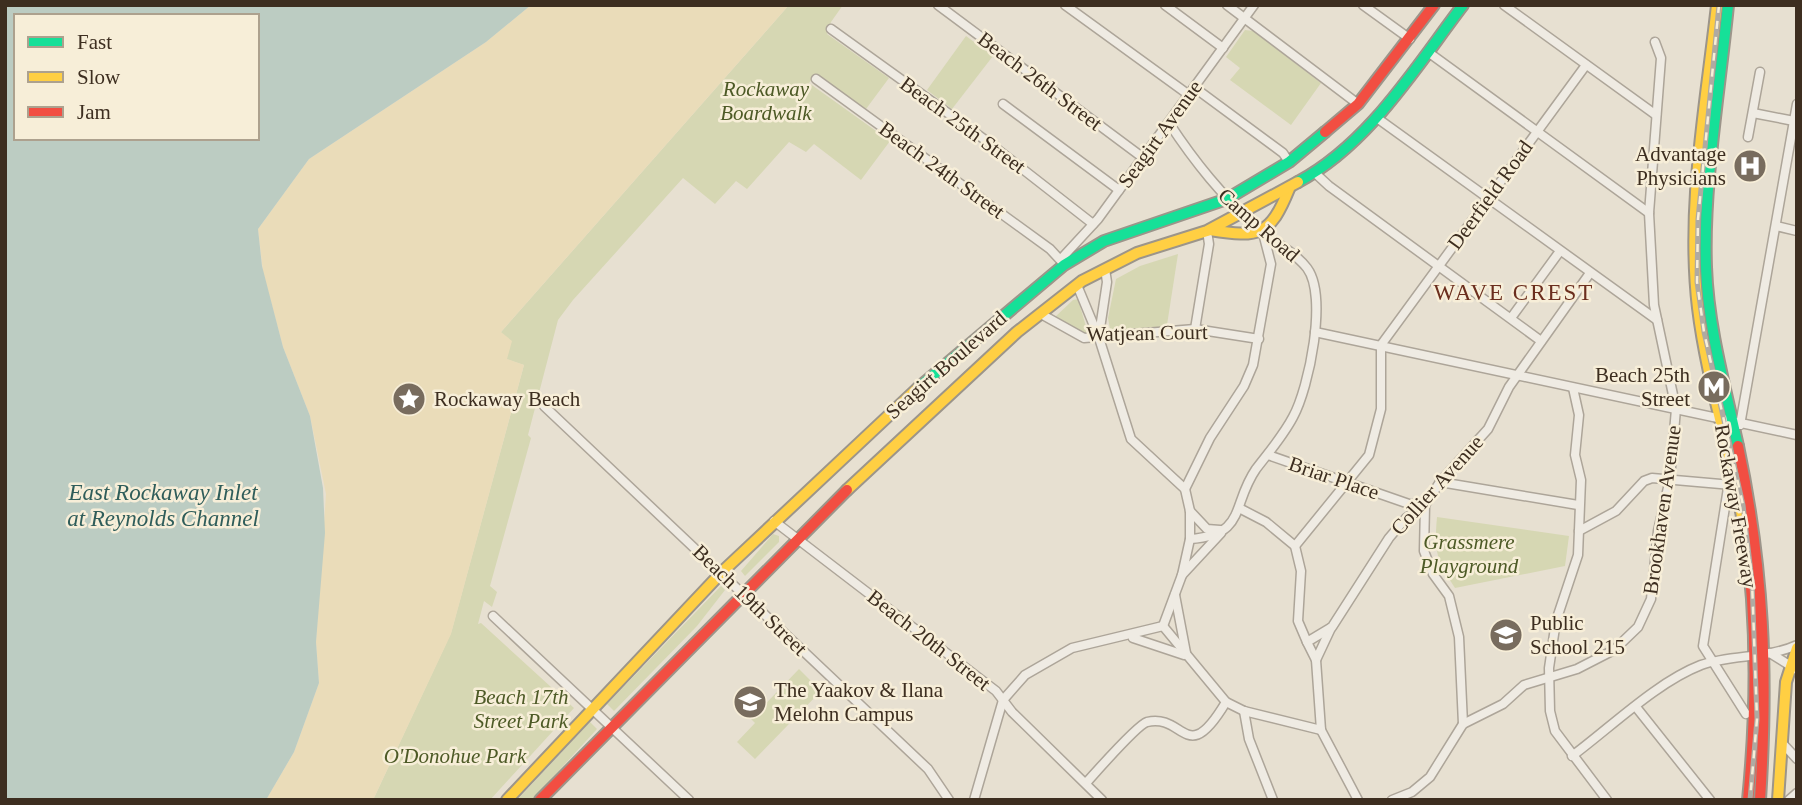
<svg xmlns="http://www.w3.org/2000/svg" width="1802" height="805" font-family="'Times New Roman',serif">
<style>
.green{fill:#d6d7b3}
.sand{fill:#eadcb9}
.water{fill:#bcccc2;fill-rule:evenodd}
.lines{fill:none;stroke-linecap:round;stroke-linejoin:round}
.street-casing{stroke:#ada599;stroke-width:11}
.fast-casing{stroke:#9c958a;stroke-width:14}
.slow-casing{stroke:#9c958a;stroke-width:14}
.jam-casing{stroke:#9c958a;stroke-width:14}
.street{stroke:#efebe3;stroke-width:8}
.fast{stroke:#16e098;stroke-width:10}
.slow{stroke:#ffcf43;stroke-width:10}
.jam{stroke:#f24e42;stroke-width:10}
.rail-casing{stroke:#afaaa2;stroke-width:5}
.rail{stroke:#f7eed8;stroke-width:2.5;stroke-dasharray:8;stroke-linecap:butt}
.labels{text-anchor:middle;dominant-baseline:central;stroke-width:5;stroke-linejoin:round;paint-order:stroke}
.street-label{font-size:21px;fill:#3d2e20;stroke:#f7eed8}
.park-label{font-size:21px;font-style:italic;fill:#4d5a26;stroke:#f7eed8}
.poi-label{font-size:21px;fill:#3d2e20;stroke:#f7eed8;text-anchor:start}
.neighbourhood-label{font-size:23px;letter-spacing:2px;fill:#6b2e1e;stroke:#f7eed8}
.water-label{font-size:23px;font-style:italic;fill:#2f5d5a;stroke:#f7eed8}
</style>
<rect width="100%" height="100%" fill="#e7e0d1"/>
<g class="green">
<polygon points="789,5 843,5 831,22 827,34 889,78 866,109 815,76 809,83 890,141 861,180 814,144 806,152 789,142 747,189 736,181 715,204 683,178 573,300 558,320 528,435 531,438 490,586 497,592 492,607 484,601 478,624 481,623 574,708 490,800 373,800 451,633 524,365 506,359 501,332"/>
<polygon points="1245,30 1253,31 1321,83 1291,125 1230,80 1240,68 1226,57"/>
<polygon points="966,36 993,56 952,109 927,90"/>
<polygon points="1178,254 1167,325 1160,329 1110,329 1108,318 1116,279 1140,266"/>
<polygon points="1078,299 1089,337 1054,318 1073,300"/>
<path d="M1437 517 1569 536 1565 566 1455 588C1436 560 1434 551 1437 517Z"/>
<polygon points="773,534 779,536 779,542 745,576 741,571"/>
<polygon points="721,586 725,590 697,626 614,711 607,704"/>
<polygon points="799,669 821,691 755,759 737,742 755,723 751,719"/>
<polygon points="590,722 597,729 532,800 517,800"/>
</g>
<polygon class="sand" points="531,5 789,5 501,332 512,341 507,359 524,365 451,634 373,800 266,800 294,752 319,683 316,642 326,494 310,416 283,347 263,272 258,229 309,159 486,42"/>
<path class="water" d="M5 5H531L486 42 309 159 258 229 262 266 283 347 310 416 323 488 325 533 316 642 319 683 294 752 266 800H5ZM16 16H257V138H16Z"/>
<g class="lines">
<defs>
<g id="street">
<polyline points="938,5 1142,157"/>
<polyline points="1065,5 1189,95"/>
<polyline points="1165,5 1223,48"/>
<polyline points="1227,5 1358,104"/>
<polyline points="1363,5 1410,39"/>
<polyline points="1504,5 1656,115"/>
<polyline points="831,29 988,142 1093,224"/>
<polyline points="1428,52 1649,213"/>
<polyline points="816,79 1050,249 1063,263"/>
<polyline points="1195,88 1283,153 1289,162"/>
<polyline points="1003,104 1119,190"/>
<polyline points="1753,113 1794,121"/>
<polyline points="1377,118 1657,320"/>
<path d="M1169 123C1196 164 1221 194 1257 228 1273 242 1294 251 1307 268 1328 296 1309 388 1293 417 1283 436 1269 452 1256 469 1231 505 1247 535 1190 539"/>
<polyline points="1748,137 1760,72"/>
<polyline points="1315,173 1329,186 1541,341"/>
<polyline points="1776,226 1797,231"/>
<polyline points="1061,259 1098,219 1254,5"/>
<polyline points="1077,285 1099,338 1131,439 1185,489 1190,511 1190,539 1182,575 1163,626"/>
<polyline points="1041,314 1084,338 1195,329 1259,339"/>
<polyline points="1511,318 1560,251"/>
<polyline points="1195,329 1209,244 1207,231"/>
<polyline points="1315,332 1797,435"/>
<polyline points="1099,335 1107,282 1105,269"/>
<polyline points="1573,388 1579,415 1575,455 1581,480 1578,555 1556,621 1549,668 1550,711 1555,731 1607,800"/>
<polyline points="544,406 928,769 949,800"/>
<polyline points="1740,425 1797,104"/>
<polyline points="1268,455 1409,504 1425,505 1424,551 1433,574 1449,596 1459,637 1463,724"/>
<polyline points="1731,469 1703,646 1746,714"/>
<polyline points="1440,482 1578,505"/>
<polyline points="1185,489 1210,438 1244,386 1253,365 1271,264 1263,233"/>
<polyline points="1239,508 1266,522 1295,546 1301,571 1298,621 1307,642"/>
<polyline points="1190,511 1207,529 1220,530"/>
<polyline points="774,521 996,691 1012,712 1102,800"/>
<polyline points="1579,531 1616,511 1644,481 1652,478 1732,485"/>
<polyline points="1295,546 1369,455 1381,409 1381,345 1586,65"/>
<polyline points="1182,575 1221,533"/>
<polyline points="1175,595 1186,653"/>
<polyline points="493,616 689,800"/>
<polyline points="1163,626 1226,702 1244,711 1321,730"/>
<polyline points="1133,638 1184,655"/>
<polyline points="1770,653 1797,670"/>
<polyline points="1316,660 1331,628"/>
<polyline points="1636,707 1710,800"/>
<polyline points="1244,711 1249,739 1273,800"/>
<polyline points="1783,744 1797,759"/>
<path d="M1572 756C1611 727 1657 682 1701 665 1732 654 1767 659 1797 645"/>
<path d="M1086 783C1096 772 1137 725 1147 722 1185 713 1186 769 1226 702"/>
<polyline points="974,800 1003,700 1025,675 1072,648 1163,626"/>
<polyline points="1358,800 1321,730 1316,660 1307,642 1332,627 1389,538 1406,518 1425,505 1440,482 1488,429 1509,387 1590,273"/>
<polyline points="1392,800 1412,792 1430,777 1463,724 1503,704 1524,685 1577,669 1614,650 1638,627 1651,599 1658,531 1670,479 1676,409 1654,305 1649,213 1661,58 1655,42"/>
<polyline points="1789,800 1797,793"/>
</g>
<g id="fast">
<path d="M1728 5C1720 88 1703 184 1706 267 1708 327 1725 387 1738 446"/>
<path d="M1298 182C1369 144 1415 68 1463 5"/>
<polyline points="918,388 1064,265 1104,241 1227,199 1289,162 1325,132"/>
</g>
<g id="slow">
<path d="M1717 5C1706 105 1686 207 1698 308 1707 383 1732 454 1744 528"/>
<path d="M1210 230C1259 238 1270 236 1289 189"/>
<polyline points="847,490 1017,332 1082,281 1137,253 1207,231 1298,182"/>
<polyline points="507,800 722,572 918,388"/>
<polyline points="1778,800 1786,682 1797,648"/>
</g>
<g id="jam">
<polyline points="1325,132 1358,104 1434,5"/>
<path d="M1738 446C1764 570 1768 674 1760 800"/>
<path d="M1744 528C1758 618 1757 709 1748 800"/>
<polyline points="540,800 847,490"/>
</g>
</defs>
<use href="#street" class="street-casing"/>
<use href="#fast" class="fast-casing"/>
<use href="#slow" class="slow-casing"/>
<use href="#jam" class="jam-casing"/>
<use href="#street" class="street"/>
<use href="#fast" class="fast"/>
<use href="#slow" class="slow"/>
<use href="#jam" class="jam"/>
<defs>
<polyline id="rail" points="1719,5 1698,219 1697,282 1704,332 1743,505 1752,581 1757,719 1750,800"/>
</defs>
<use href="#rail" class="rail-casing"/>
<use href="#rail" class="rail"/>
</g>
<defs>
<symbol id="hospital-disc" viewBox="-11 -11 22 22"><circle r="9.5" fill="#786c5e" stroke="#f7eed8"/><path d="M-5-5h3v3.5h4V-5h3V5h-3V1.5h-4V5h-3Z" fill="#fff"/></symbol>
<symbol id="metro-disc" viewBox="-11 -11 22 22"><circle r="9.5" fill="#786c5e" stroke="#f7eed8"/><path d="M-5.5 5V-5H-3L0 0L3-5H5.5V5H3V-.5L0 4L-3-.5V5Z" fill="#fff"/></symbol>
<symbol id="sight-disc" viewBox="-11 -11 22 22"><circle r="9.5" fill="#786c5e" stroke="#f7eed8"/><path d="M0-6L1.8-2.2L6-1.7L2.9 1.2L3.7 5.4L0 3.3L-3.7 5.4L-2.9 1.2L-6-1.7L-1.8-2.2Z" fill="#fff"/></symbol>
<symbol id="school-disc" viewBox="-11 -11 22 22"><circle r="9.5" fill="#786c5e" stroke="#f7eed8"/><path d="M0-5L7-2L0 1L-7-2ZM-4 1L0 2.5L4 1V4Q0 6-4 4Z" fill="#fff"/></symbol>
</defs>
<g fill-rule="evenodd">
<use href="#hospital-disc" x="1731" y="147" width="38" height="38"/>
<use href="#metro-disc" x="1695" y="368" width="38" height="38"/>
<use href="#sight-disc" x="390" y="380" width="38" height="38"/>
<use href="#school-disc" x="1487" y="616" width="38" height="38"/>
<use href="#school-disc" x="731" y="683" width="38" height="38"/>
</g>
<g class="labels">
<g class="street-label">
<text transform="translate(1040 81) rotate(37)">Beach 26th Street</text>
<text transform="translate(963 125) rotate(36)">Beach 25th Street</text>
<text transform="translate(1160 134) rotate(-54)">Seagirt Avenue</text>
<text transform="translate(942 170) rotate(36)">Beach 24th Street</text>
<text transform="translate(1490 195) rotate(-54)">Deerfield Road</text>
<text transform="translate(1259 225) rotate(41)">Camp Road</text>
<text transform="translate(1147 333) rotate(-1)">Watjean Court</text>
<text transform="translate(946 365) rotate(-41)">Seagirt Boulevard</text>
<text transform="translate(1334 478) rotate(19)">Briar Place</text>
<text transform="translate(1437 485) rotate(-48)">Collier Avenue</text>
<text transform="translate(1736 506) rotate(80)">Rockaway Freeway</text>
<text transform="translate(1662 510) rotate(-82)">Brookhaven Avenue</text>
<text transform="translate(750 600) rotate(44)">Beach 19th Street</text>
<text transform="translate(929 640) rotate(38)">Beach 20th Street</text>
</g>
<g class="park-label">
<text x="766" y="89">Rockaway<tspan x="766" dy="24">Boardwalk</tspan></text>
<text x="1469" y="542">Grassmere<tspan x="1469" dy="24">Playground</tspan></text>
<text x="521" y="697">Beach 17th<tspan x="521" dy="24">Street Park</tspan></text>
<text x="455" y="756">O'Donohue Park</text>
</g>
<g class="poi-label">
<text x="1726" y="154" text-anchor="end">Advantage<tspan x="1726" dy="24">Physicians</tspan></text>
<text x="1690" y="375" text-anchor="end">Beach 25th<tspan x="1690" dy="24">Street</tspan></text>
<text x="434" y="399">Rockaway Beach</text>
<text x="1530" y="623">Public<tspan x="1530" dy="24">School 215</tspan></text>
<text x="774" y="690">The Yaakov &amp; Ilana<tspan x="774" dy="24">Melohn Campus</tspan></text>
</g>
<g class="neighbourhood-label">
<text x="1514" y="292">WAVE CREST</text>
</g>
<g class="water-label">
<text x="163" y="492">East Rockaway Inlet<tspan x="163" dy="26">at Reynolds Channel</tspan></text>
</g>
</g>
<rect width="1802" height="805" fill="none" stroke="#3d2e20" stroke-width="14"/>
<rect x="14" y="14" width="245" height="126" fill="#f7eed8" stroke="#ada18e" stroke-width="2"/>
<rect x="28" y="37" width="35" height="10" fill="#16e098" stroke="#ada18e" stroke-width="2"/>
<text x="77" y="49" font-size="21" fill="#3d2e20">Fast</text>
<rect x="28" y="72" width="35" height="10" fill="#ffcf43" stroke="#ada18e" stroke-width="2"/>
<text x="77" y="84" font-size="21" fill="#3d2e20">Slow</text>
<rect x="28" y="107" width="35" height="10" fill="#f24e42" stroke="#ada18e" stroke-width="2"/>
<text x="77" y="119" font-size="21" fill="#3d2e20">Jam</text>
</svg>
